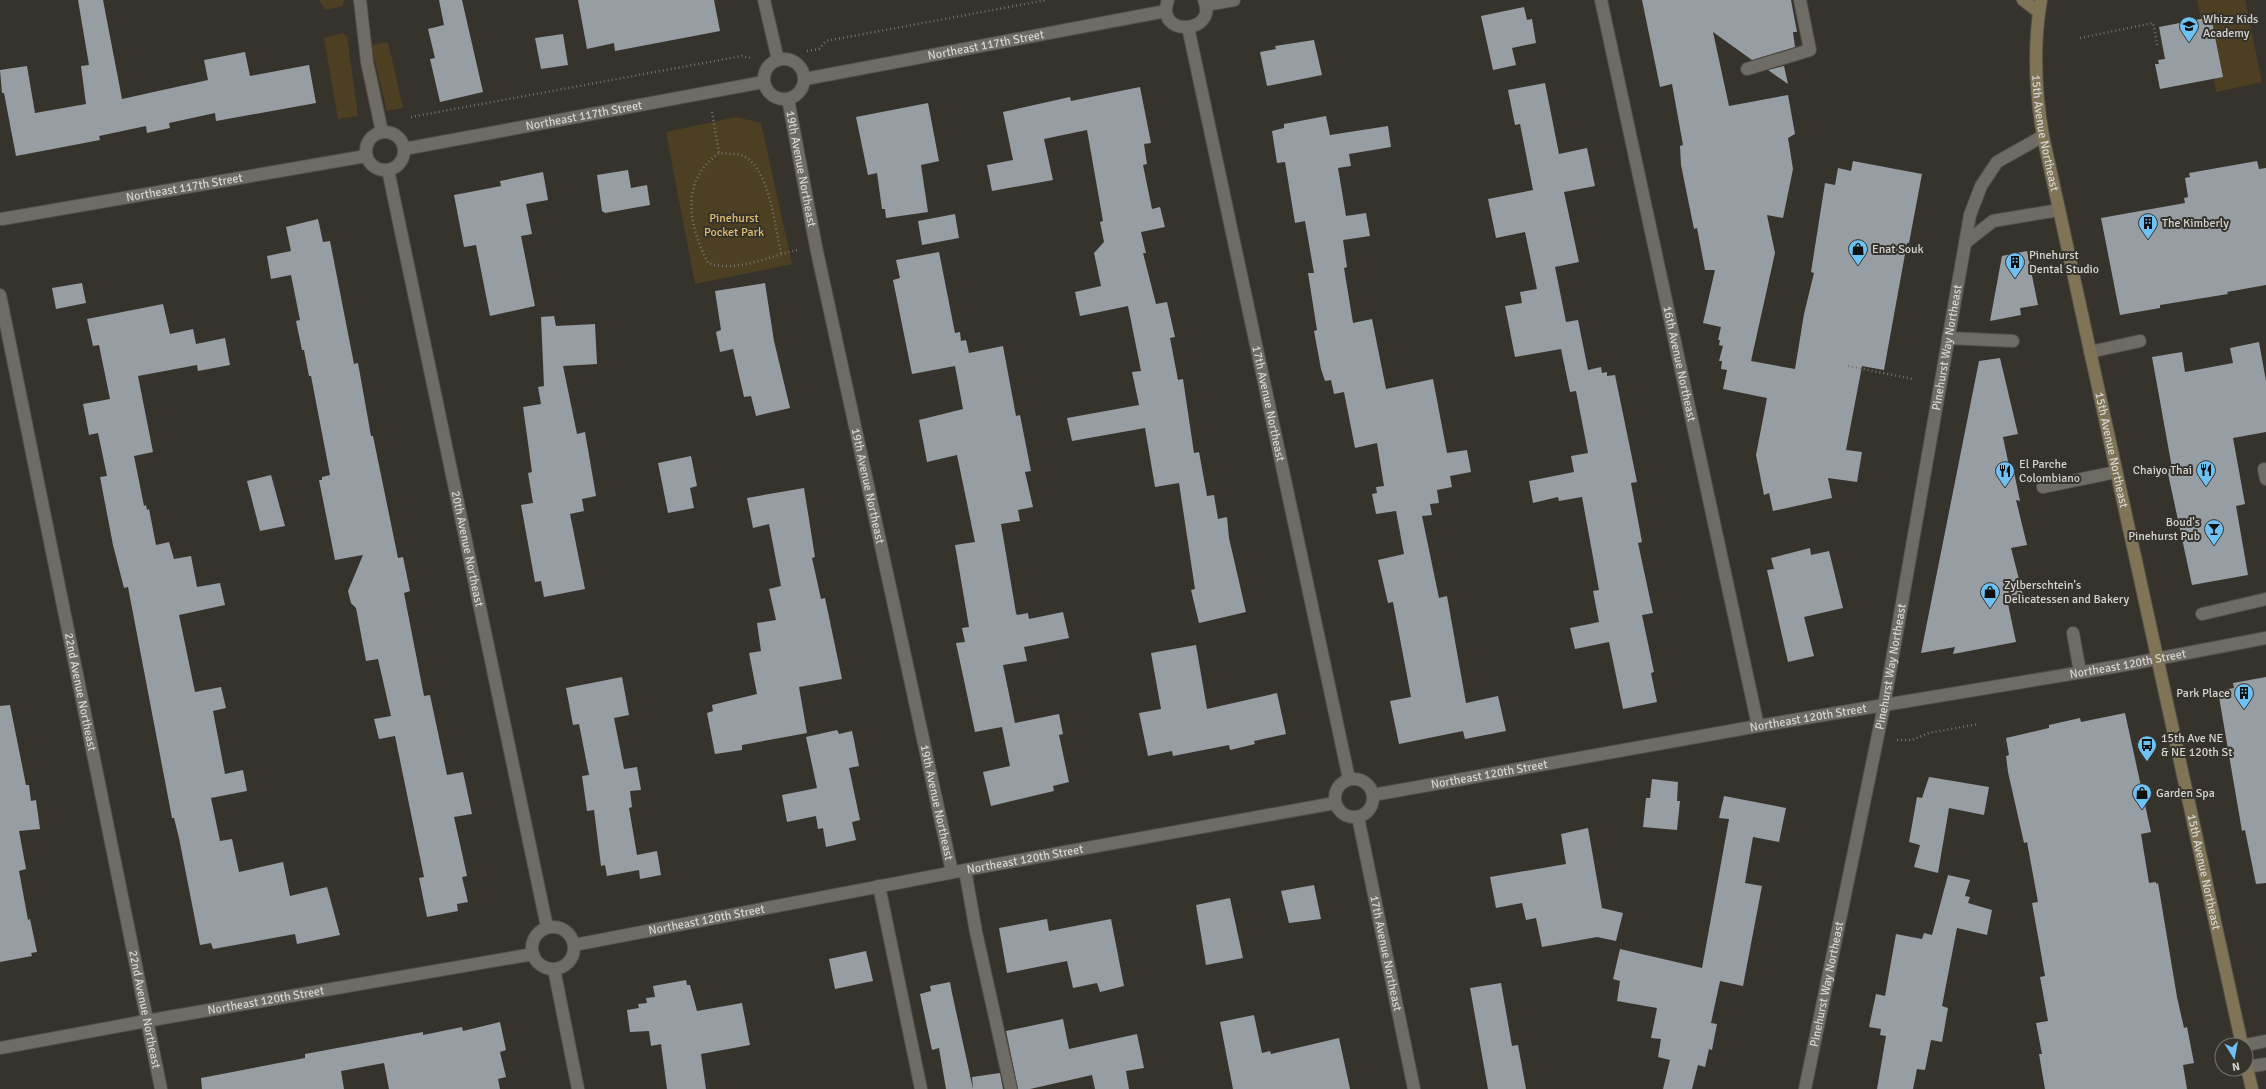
<svg xmlns="http://www.w3.org/2000/svg" width="2266" height="1089" font-family="Signika,sans-serif">
<style>
.green{fill:#4d4022}
.building{fill:#979ea3}
.lines{fill:none;stroke-linecap:round;stroke-linejoin:round}
.lane-casing{stroke:#514f49;stroke-width:14}
.street-casing{stroke:#514f49;stroke-width:14}
.secondary-casing{stroke:#514f49;stroke-width:14}
.path{stroke:#777570;stroke-width:2.5;stroke-dasharray:1 3;stroke-linecap:butt}
.lane{stroke:#6f6c65;stroke-width:12}
.street{stroke:#6f6c65;stroke-width:12}
.secondary{stroke:#807457;stroke-width:12}
.labels{text-anchor:middle;dominant-baseline:central;stroke-width:4;stroke-linejoin:round;paint-order:stroke}
.poi-label{font-size:12px;fill:#d6d4d0;stroke:#36332d;text-anchor:start}
.street-label{font-size:12px;fill:#d6d4d0;stroke:#36332d}
.park-label{font-size:12px;fill:#dfbe72;stroke:#36332d}
</style>
<rect width="100%" height="100%" fill="#36332d"/>
<g class="green">
<polygon points="319,0 344,0 343,6 325,10"/>
<polygon points="2197,0 2245,0 2262,82 2216,92 2214,79 2223,77 2201,19"/>
<polygon points="342,33 347,36 358,116 338,119 324,38"/>
<polygon points="388,42 403,108 387,111 371,45"/>
<polygon points="736,117 761,123 792,264 695,284 666,132"/>
</g>
<g class="building">
<polygon points="78,0 103,0 122,99 208,80 204,60 245,52 250,76 309,65 316,103 216,121 215,113 169,123 170,128 147,133 146,126 99,136 100,140 16,156 4,93 2,93 0,70 27,66 35,113 86,104 81,66 89,65"/>
<polygon points="439,0 462,0 483,92 440,102 430,59 435,58 428,29 444,25"/>
<polygon points="578,0 714,0 720,31 615,51 614,43 587,49"/>
<polygon points="1642,0 1791,0 1797,32 1793,32 1795,47 1752,60 1713,32 1729,106 1788,95 1795,134 1788,138 1793,169 1783,218 1767,215 1775,253 1751,361 1795,369 1804,314 1814,273 1811,272 1825,183 1835,185 1838,168 1851,171 1853,161 1922,174 1909,243 1907,243 1884,370 1862,366 1846,450 1862,452 1857,482 1828,478 1832,498 1773,511 1769,493 1764,495 1756,455 1767,398 1723,389 1727,370 1721,369 1722,361 1719,361 1723,346 1719,345 1720,340 1718,340 1721,327 1703,323 1715,270 1705,270 1697,228 1694,229 1681,165 1680,146 1683,145 1672,84 1660,87"/>
<polygon points="1524,7 1527,20 1532,19 1536,43 1512,48 1516,65 1493,70 1481,16"/>
<polygon points="2211,17 2223,77 2160,89 2155,64 2159,64 2158,60 2165,59 2159,27"/>
<polygon points="563,34 568,65 541,69 535,38"/>
<polygon points="1314,40 1322,75 1267,86 1260,52 1276,49 1275,46"/>
<polygon points="1784,66 1788,84 1768,70"/>
<polygon points="1545,83 1559,154 1587,148 1595,186 1564,192 1579,262 1555,267 1566,322 1578,320 1588,370 1601,367 1602,373 1607,372 1607,376 1615,375 1637,482 1631,483 1642,542 1638,543 1653,613 1642,615 1654,672 1651,673 1657,702 1623,709 1609,642 1575,649 1570,628 1599,622 1593,591 1599,590 1582,497 1559,501 1558,497 1533,503 1529,481 1574,472 1571,456 1588,453 1576,391 1570,392 1561,349 1515,357 1505,306 1522,303 1520,292 1537,289 1525,232 1496,238 1488,199 1533,190 1520,124 1515,125 1508,90"/>
<polygon points="1140,87 1151,143 1144,144 1147,164 1143,165 1152,209 1160,207 1165,227 1141,232 1146,253 1143,253 1156,304 1167,302 1175,337 1170,338 1178,380 1183,379 1194,453 1199,452 1207,496 1214,495 1218,519 1227,517 1229,538 1246,612 1199,623 1191,590 1195,589 1179,483 1155,487 1145,428 1072,441 1067,418 1139,405 1132,372 1141,371 1128,306 1080,316 1075,292 1101,286 1094,253 1104,242 1100,222 1103,221 1087,130 1044,139 1053,180 992,191 987,165 1013,160 1003,112 1070,97 1071,101"/>
<polygon points="928,103 939,161 921,165 928,212 886,218 885,209 882,209 877,173 868,175 856,117"/>
<polygon points="1326,116 1330,135 1388,126 1391,147 1349,154 1351,166 1338,168 1346,216 1366,213 1370,236 1343,240 1347,267 1344,268 1353,323 1372,319 1386,389 1433,379 1447,453 1467,450 1471,472 1450,476 1452,487 1437,490 1439,503 1430,504 1432,515 1422,516 1439,598 1447,596 1466,703 1498,696 1506,731 1465,739 1463,731 1399,744 1390,701 1411,697 1393,602 1388,603 1378,560 1404,554 1396,511 1376,514 1372,494 1377,493 1376,487 1384,486 1377,443 1355,448 1344,392 1334,394 1331,380 1325,381 1321,369 1314,331 1317,330 1308,273 1314,273 1305,221 1295,223 1285,162 1277,163 1272,131 1284,128 1284,124"/>
<polygon points="2257,161 2259,169 2266,168 2266,285 2227,292 2228,294 2160,305 2160,308 2120,315 2101,218 2185,203 2184,198 2188,197 2185,178 2190,177 2189,173"/>
<polygon points="628,170 631,188 647,185 650,205 605,213 602,211 597,175"/>
<polygon points="543,172 548,200 526,204 532,234 521,236 535,306 490,316 476,245 464,247 454,195 501,186 500,181"/>
<polygon points="955,214 959,238 922,245 918,221"/>
<polygon points="318,219 323,242 330,241 354,364 358,363 371,436 373,436 398,558 403,557 410,591 404,593 424,696 430,695 447,775 463,772 472,814 454,817 467,876 462,877 468,902 457,904 458,911 427,917 419,878 424,877 395,736 379,739 374,719 391,716 378,659 366,661 356,608 351,603 348,591 363,555 335,560 319,480 322,480 322,477 330,475 311,376 309,376 304,350 302,350 296,321 300,320 291,275 271,279 267,256 291,251 286,227"/>
<polygon points="2027,251 2038,305 2020,308 2021,315 1990,321 2002,256"/>
<polygon points="939,252 955,333 960,332 961,341 966,340 969,353 1003,346 1016,416 1020,415 1031,471 1025,472 1033,507 1018,510 1020,521 1001,524 1016,613 1017,615 1028,613 1029,619 1063,612 1069,638 1024,647 1027,661 1003,665 1015,723 1059,714 1063,734 1059,735 1069,782 1053,786 1054,791 991,806 983,772 1010,766 1002,727 975,732 956,643 965,642 962,628 969,627 955,545 975,542 957,455 927,462 919,420 963,409 955,366 912,374 893,280 900,278 896,260"/>
<polygon points="82,283 86,303 56,309 52,288"/>
<polygon points="765,283 774,341 790,408 756,416 751,396 744,397 733,349 720,352 716,332 721,330 715,291"/>
<polygon points="163,304 170,334 193,329 196,344 225,338 230,365 198,371 197,365 138,376 153,452 134,456 144,506 146,505 147,510 149,509 156,545 169,542 174,559 191,556 197,587 220,583 225,605 179,615 195,692 221,687 226,708 213,711 225,774 243,770 247,791 211,798 220,841 232,839 239,872 283,862 290,896 327,887 340,935 297,944 295,934 213,949 211,943 200,945 179,838 174,818 172,818 128,587 124,588 113,545 100,477 107,476 98,433 89,435 83,404 110,399 99,345 93,346 87,319"/>
<polygon points="554,316 556,326 595,324 597,364 563,366 577,434 585,432 596,496 582,499 584,511 570,514 585,589 544,597 541,581 535,582 521,505 533,503 528,473 532,472 523,407 541,404 538,387 544,386 541,317"/>
<polygon points="2259,342 2266,381 2266,432 2233,438 2245,504 2236,506 2248,575 2192,585 2167,469 2172,468 2152,357 2182,352 2185,372 2233,363 2230,348"/>
<polygon points="2000,358 2018,434 2003,437 2010,471 2014,472 2020,501 2016,500 2027,545 2011,548 2023,595 2007,599 2016,642 1953,654 1955,647 1921,653 1979,361"/>
<polygon points="691,456 697,486 690,488 694,508 668,513 658,463"/>
<polygon points="271,475 285,526 260,531 247,481"/>
<polygon points="804,488 815,557 812,558 821,599 825,598 842,679 799,687 807,733 742,745 742,750 715,754 707,713 713,711 712,705 757,694 749,653 761,651 757,623 776,620 769,589 781,586 769,524 753,528 747,498"/>
<polygon points="1810,548 1811,555 1829,551 1843,608 1804,617 1814,656 1788,662 1767,570 1774,569 1771,558"/>
<polygon points="1196,645 1207,709 1277,693 1286,734 1254,741 1255,744 1230,750 1229,745 1173,756 1172,751 1148,756 1139,713 1161,709 1151,653"/>
<polygon points="622,677 629,715 614,718 624,769 637,767 641,790 630,791 632,807 629,808 637,855 657,851 661,875 640,879 639,870 607,876 605,865 601,866 594,810 587,811 582,776 589,775 579,724 573,725 566,688"/>
<polygon points="2266,677 2266,883 2256,884 2245,830 2242,831 2218,691 2234,688 2233,683"/>
<polygon points="10,705 26,785 29,785 31,801 36,800 40,829 19,831 26,869 19,871 28,920 30,919 37,952 31,953 32,956 0,962 0,706"/>
<polygon points="2125,713 2151,832 2141,834 2149,883 2156,882 2156,884 2158,883 2177,997 2184,1028 2187,1027 2194,1063 2183,1065 2187,1089 2045,1089 2039,1054 2042,1054 2036,1023 2048,1021 2040,977 2045,976 2032,903 2038,902 2027,842 2024,843 2008,772 2006,756 2009,755 2006,738 2049,728 2049,725 2080,718 2081,722"/>
<polygon points="837,730 839,734 852,731 854,740 859,766 849,768 860,820 852,822 856,840 826,847 823,828 818,829 816,816 787,822 782,795 817,788 806,737"/>
<polygon points="1929,777 1989,787 1984,815 1949,808 1938,873 1914,867 1920,845 1909,842 1917,797 1922,798"/>
<polygon points="1652,779 1678,782 1677,801 1680,801 1677,830 1643,827 1646,798 1650,798"/>
<polygon points="1724,796 1786,808 1779,842 1753,837 1745,883 1762,886 1743,986 1720,981 1711,1023 1717,1024 1712,1050 1709,1049 1705,1067 1698,1065 1692,1089 1663,1089 1670,1060 1658,1057 1661,1039 1651,1038 1657,1008 1617,1001 1620,981 1613,979 1620,949 1702,968 1729,819 1719,818"/>
<polygon points="1588,828 1602,908 1623,913 1616,941 1597,937 1542,947 1536,918 1526,920 1522,903 1496,908 1490,877 1566,864 1561,834"/>
<polygon points="1948,875 1970,880 1965,896 1970,897 1968,903 1992,910 1987,935 1957,928 1942,1006 1948,1008 1942,1042 1931,1040 1925,1070 1917,1069 1913,1089 1877,1089 1886,1036 1880,1035 1881,1029 1869,1027 1876,994 1885,996 1896,934 1922,939 1924,933 1932,935"/>
<polygon points="1314,885 1321,919 1289,923 1281,891"/>
<polygon points="1230,898 1243,958 1206,965 1196,905"/>
<polygon points="1047,919 1049,931 1111,919 1124,986 1100,992 1097,983 1073,988 1067,961 1007,973 999,928"/>
<polygon points="866,951 873,981 835,989 829,959"/>
<polygon points="686,980 687,985 690,985 697,1011 742,1003 750,1045 701,1054 706,1089 667,1089 661,1044 651,1046 649,1031 630,1032 627,1010 639,1008 638,1004 647,1003 646,998 655,997 653,986"/>
<polygon points="950,982 952,993 973,1089 946,1089 939,1048 932,1050 920,994 931,991 930,986"/>
<polygon points="1501,983 1512,1046 1518,1045 1526,1089 1488,1089 1470,988"/>
<polygon points="1254,1015 1262,1053 1270,1051 1271,1054 1339,1038 1350,1089 1233,1089 1220,1022"/>
<polygon points="1063,1019 1069,1049 1137,1034 1144,1068 1126,1071 1129,1089 1095,1089 1092,1075 1030,1089 1018,1089 1006,1031"/>
<polygon points="500,1022 506,1050 500,1052 506,1077 498,1079 500,1089 389,1089 384,1063 341,1071 344,1089 202,1089 201,1078 305,1058 305,1054 423,1032 423,1035 462,1027 463,1031"/>
<polygon points="1000,1073 1003,1089 973,1089 972,1077"/>
</g>
<g class="lines">
<defs>
<g id="lane">
<polyline points="1747,69 1810,50 1800,0"/>
<polyline points="1948,338 2013,341"/>
<polyline points="2090,352 2140,341"/>
<polyline points="2264,469 2266,479"/>
<polyline points="2043,487 2116,472"/>
<polyline points="2202,614 2266,599"/>
<polyline points="2073,633 2080,672"/>
<polyline points="965,870 976,932 1011,1089"/>
<polyline points="879,886 921,1089"/>
<polyline points="2246,1045 2266,1041"/>
<polyline points="2247,1067 2266,1064"/>
</g>
<g id="street">
<polyline points="360,0 367,62 382,132"/>
<polyline points="764,0 778,60"/>
<path d="M1168 0C1154 38 1219 34 1204 0"/>
<path id="s1" d="M1601 0 1758 726"/>
<polyline points="1206,5 1234,0"/>
<path id="s2" d="M1188 27 1349 779"/>
<circle cx="784" cy="79" r="20"/>
<path id="s3" d="M805 79 1166 11"/>
<path id="s4" d="M788 99 816 247 952 872"/>
<circle cx="385" cy="151" r="19"/>
<path id="s5" d="M404 149 764 82"/>
<path id="s6" d="M388 170 547 927"/>
<path id="s7" d="M2 219 366 156"/>
<polyline points="1965,243 1993,221 2059,210"/>
<path id="s8" d="M0 295 161 1089"/>
<circle cx="1354" cy="798" r="19"/>
<path id="s9" d="M1373 795 1758 726 2119 666 2266 638"/>
<path id="s10" d="M1358 817 1414 1089"/>
<circle cx="553" cy="948" r="21"/>
<path id="s11" d="M574 945 965 870 1335 803"/>
<polyline points="554,969 578,1089"/>
<path id="s12" d="M0 1048 146 1021 533 954"/>
<path id="s13" d="M1805 1089 1884 706 1970 215 1981 186 1997 162 2043 136"/>
</g>
<g id="secondary">
<polyline points="2023,0 2039,12"/>
<path id="s14" d="M2041 0C2033 46 2035 90 2043 136L2242 1045"/>
<polyline points="2246,1064 2252,1089"/>
</g>
</defs>
<use href="#lane" class="lane-casing"/>
<use href="#street" class="street-casing"/>
<use href="#secondary" class="secondary-casing"/>
<g class="path">
<polyline points="2080,38 2153,23 2158,48"/>
<polyline points="807,51 819,49 826,41 1047,0"/>
<polyline points="712,112 719,153"/>
<polyline points="411,117 742,56 750,58"/>
<path d="M781 253C775 228 770 168 743 156 737 153 726 154 719 153 679 182 689 225 708 263 736 273 770 256 797 250"/>
<polyline points="1848,366 1913,379"/>
<polyline points="1897,740 1912,740 1929,733 1978,724"/>
</g>
<use href="#lane" class="lane"/>
<use href="#street" class="street"/>
<use href="#secondary" class="secondary"/>
</g>
<defs>
<symbol id="school-pin" viewBox="-11 -11 22 30"><path d="M0 17L-7.5 6A9.5 9.5 0 1 1 7.5 6Z" fill="#6ec2f3" stroke="#36332d"/><path d="M0-5L7-2L0 1L-7-2ZM-4 1L0 2.5L4 1V4Q0 6-4 4Z" fill="#111"/></symbol>
<symbol id="building-pin" viewBox="-11 -11 22 30"><path d="M0 17L-7.5 6A9.5 9.5 0 1 1 7.5 6Z" fill="#6ec2f3" stroke="#36332d"/><path d="M-4-6H4V6H1V3H-1V6H-4ZM-2.5-4.3h1.7v1.8h-1.7ZM.8-4.3h1.7v1.8H.8ZM-2.5-1h1.7V.8h-1.7ZM.8-1h1.7V.8H.8Z" fill="#111"/></symbol>
<symbol id="shop-pin" viewBox="-11 -11 22 30"><path d="M0 17L-7.5 6A9.5 9.5 0 1 1 7.5 6Z" fill="#6ec2f3" stroke="#36332d"/><path d="M-5-2.5h2.3a2.7 3.5 0 0 1 5.4 0H5L5.5 6h-11ZM-1.5-2.5h3a1.5 2.3 0 0 0-3 0Z" fill="#111"/></symbol>
<symbol id="restaurant-pin" viewBox="-11 -11 22 30"><path d="M0 17L-7.5 6A9.5 9.5 0 1 1 7.5 6Z" fill="#6ec2f3" stroke="#36332d"/><path d="M-5-6h1v4h1v-4h1v4h1v-4h1v5L-1.5 .5V6h-2V.5L-5-1ZM5-6V6H3V1.5H1.5Q1.5-4 5-6Z" fill="#111"/></symbol>
<symbol id="bar-pin" viewBox="-11 -11 22 30"><path d="M0 17L-7.5 6A9.5 9.5 0 1 1 7.5 6Z" fill="#6ec2f3" stroke="#36332d"/><path d="M-6-5H6L.8 .8V4.5H3.5V6h-7V4.5H-.8V.8Z" fill="#111"/></symbol>
<symbol id="bus-pin" viewBox="-11 -11 22 30"><path d="M0 17L-7.5 6A9.5 9.5 0 1 1 7.5 6Z" fill="#6ec2f3" stroke="#36332d"/><path d="M-5-6H5V4H4V6H2V4H-2V6H-4V4H-5ZM-3.5-4V0h7V-4ZM-3.5 1.2v1.5H-2V1.2ZM2 1.2v1.5H3.5V1.2Z" fill="#111"/></symbol>
</defs>
<g fill-rule="evenodd">
<use href="#school-pin" x="2178" y="15" width="22" height="30"/>
<use href="#building-pin" x="2137" y="212" width="22" height="30"/>
<use href="#shop-pin" x="1847" y="238" width="22" height="30"/>
<use href="#building-pin" x="2004" y="251" width="22" height="30"/>
<use href="#restaurant-pin" x="2195" y="459" width="22" height="30"/>
<use href="#restaurant-pin" x="1994" y="460" width="22" height="30"/>
<use href="#bar-pin" x="2203" y="518" width="22" height="30"/>
<use href="#shop-pin" x="1979" y="581" width="22" height="30"/>
<use href="#building-pin" x="2233" y="682" width="22" height="30"/>
<use href="#bus-pin" x="2136" y="734" width="22" height="30"/>
<use href="#shop-pin" x="2131" y="782" width="22" height="30"/>
</g>
<g class="labels">
<g class="poi-label">
<text x="2203" y="19">Whizz Kids<tspan x="2203" dy="14">Academy</tspan></text>
<text x="2162" y="223">The Kimberly</text>
<text x="1872" y="249">Enat Souk</text>
<text x="2029" y="255">Pinehurst<tspan x="2029" dy="14">Dental Studio</tspan></text>
<text x="2019" y="464">El Parche<tspan x="2019" dy="14">Colombiano</tspan></text>
<text x="2192" y="470" text-anchor="end">Chaiyo Thai</text>
<text x="2200" y="522" text-anchor="end">Boud's<tspan x="2200" dy="14">Pinehurst Pub</tspan></text>
<text x="2004" y="585">Zylberschtein's<tspan x="2004" dy="14">Delicatessen and Bakery</tspan></text>
<text x="2230" y="693" text-anchor="end">Park Place</text>
<text x="2161" y="738">15th Ave NE<tspan x="2161" dy="14">&amp; NE 120th St</tspan></text>
<text x="2156" y="793">Garden Spa</text>
</g>
<g class="street-label">
<text stroke="none"><textPath href="#s3" startOffset="184">Northeast 117th Street</textPath></text>
<text stroke="none"><textPath href="#s5" startOffset="183">Northeast 117th Street</textPath></text>
<text stroke="none"><textPath href="#s14" startOffset="134">15th Avenue Northeast</textPath></text>
<text stroke="none"><textPath href="#s4" startOffset="71">19th Avenue Northeast</textPath></text>
<text stroke="none"><textPath href="#s7" startOffset="185">Northeast 117th Street</textPath></text>
<text stroke="none"><textPath href="#s13" startOffset="755">Pinehurst Way Northeast</textPath></text>
<text stroke="none"><textPath href="#s1" startOffset="372">16th Avenue Northeast</textPath></text>
<text stroke="none"><textPath href="#s2" startOffset="385">17th Avenue Northeast</textPath></text>
<text stroke="none"><textPath href="#s14" startOffset="458">15th Avenue Northeast</textPath></text>
<text stroke="none"><textPath href="#s4" startOffset="395">19th Avenue Northeast</textPath></text>
<text stroke="none"><textPath href="#s6" startOffset="387">20th Avenue Northeast</textPath></text>
<text stroke="none"><textPath href="#s9" startOffset="766">Northeast 120th Street</textPath></text>
<text stroke="none"><textPath href="#s13" startOffset="431">Pinehurst Way Northeast</textPath></text>
<text stroke="none"><textPath href="#s8" startOffset="405">22nd Avenue Northeast</textPath></text>
<text stroke="none"><textPath href="#s9" startOffset="442">Northeast 120th Street</textPath></text>
<text stroke="none"><textPath href="#s9" startOffset="118">Northeast 120th Street</textPath></text>
<text stroke="none"><textPath href="#s4" startOffset="719">19th Avenue Northeast</textPath></text>
<text stroke="none"><textPath href="#s11" startOffset="459">Northeast 120th Street</textPath></text>
<text stroke="none"><textPath href="#s14" startOffset="890">15th Avenue Northeast</textPath></text>
<text stroke="none"><textPath href="#s11" startOffset="135">Northeast 120th Street</textPath></text>
<text stroke="none"><textPath href="#s10" startOffset="139">17th Avenue Northeast</textPath></text>
<text stroke="none"><textPath href="#s13" startOffset="107">Pinehurst Way Northeast</textPath></text>
<text stroke="none"><textPath href="#s12" startOffset="270">Northeast 120th Street</textPath></text>
<text stroke="none"><textPath href="#s8" startOffset="729">22nd Avenue Northeast</textPath></text>
</g>
<g class="park-label">
<text x="734" y="218">Pinehurst<tspan x="734" dy="14">Pocket Park</tspan></text>
</g>
</g>
<g transform="translate(2234 1057) rotate(169)"><circle r="19" fill="#36332d" stroke="#76736e"/>
<path d="M0-3L7 15L0 10L-7 15Z" fill="#6ec2f3"/>
<text y="-6" font-size="11" font-weight="bold" text-anchor="middle" fill="#d6d4d0">N</text>
</g>
</svg>
